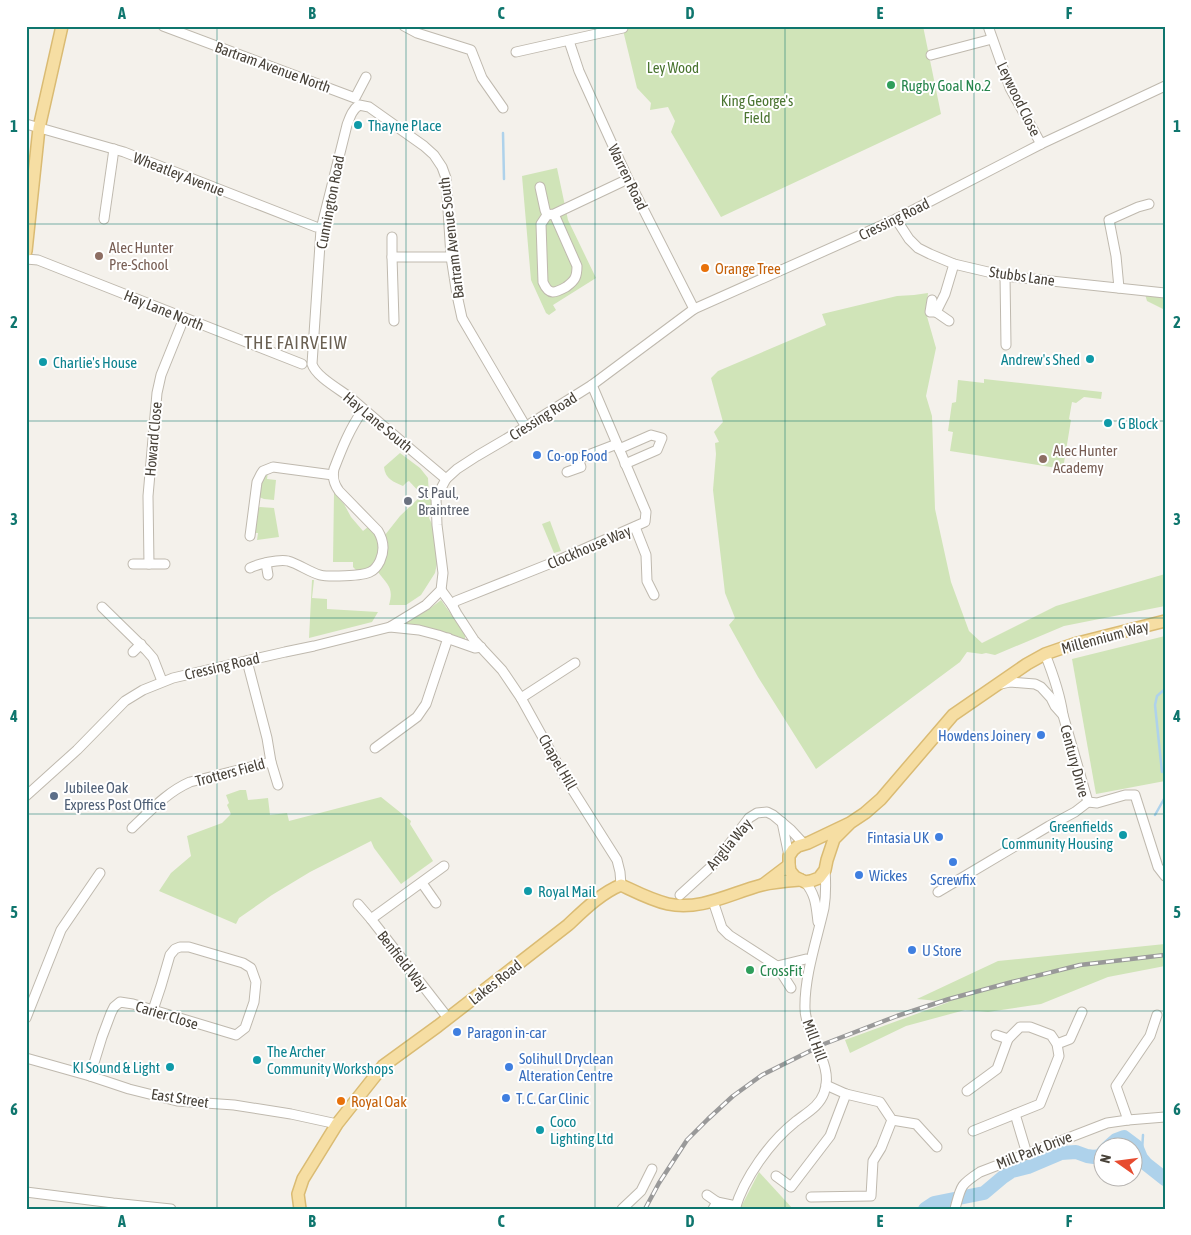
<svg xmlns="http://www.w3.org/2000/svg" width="1191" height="1235" font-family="'Asap Condensed',sans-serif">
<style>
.green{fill:#d0e4b8}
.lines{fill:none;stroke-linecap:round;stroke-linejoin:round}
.stream{stroke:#aed2eb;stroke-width:2.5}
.river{stroke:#aed2eb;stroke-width:14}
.minor-casing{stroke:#bfb9ae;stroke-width:11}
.major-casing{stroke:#dabb73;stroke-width:14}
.minor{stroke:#fff;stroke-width:9}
.major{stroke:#f6dea3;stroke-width:11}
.rail-casing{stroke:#999;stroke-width:4.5}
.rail{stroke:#fff;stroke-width:2.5;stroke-dasharray:8;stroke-linecap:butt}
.grid{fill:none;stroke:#0f766e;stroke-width:1;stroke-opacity:0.55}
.leisure-dot{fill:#2e9e5b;stroke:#fff;stroke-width:2}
.culture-dot{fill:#0f9aa8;stroke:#fff;stroke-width:2}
.education-dot{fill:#8d6e63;stroke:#fff;stroke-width:2}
.food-dot{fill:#e8710a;stroke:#fff;stroke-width:2}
.shop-dot{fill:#3f7fe0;stroke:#fff;stroke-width:2}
.worship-dot{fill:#6b7280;stroke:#fff;stroke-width:2}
.service-dot{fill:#5c6f8a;stroke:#fff;stroke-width:2}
.labels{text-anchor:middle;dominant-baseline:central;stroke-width:4;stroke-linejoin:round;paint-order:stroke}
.street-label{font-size:15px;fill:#484239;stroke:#fff}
.park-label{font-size:15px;fill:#4b7531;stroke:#fff}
.leisure-label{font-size:15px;fill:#27864d;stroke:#fff;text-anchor:start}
.culture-label{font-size:15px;fill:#0d838f;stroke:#fff;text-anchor:start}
.education-label{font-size:15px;fill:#785e54;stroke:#fff;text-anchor:start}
.food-label{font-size:15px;fill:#c56008;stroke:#fff;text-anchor:start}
.shop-label{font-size:15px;fill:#366cbe;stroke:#fff;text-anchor:start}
.worship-label{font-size:15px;fill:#5b616d;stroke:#fff;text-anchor:start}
.service-label{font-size:15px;fill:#4e5e75;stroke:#fff;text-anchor:start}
.quarter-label{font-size:18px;letter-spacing:1px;fill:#6a6052;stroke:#fff}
.neatline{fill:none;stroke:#0f766e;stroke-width:2}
.grid-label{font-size:16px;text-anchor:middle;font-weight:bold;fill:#0f766e}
</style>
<rect width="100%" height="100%" fill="#f4f1eb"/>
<g class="green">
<polygon points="622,26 923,26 941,114 721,217 671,132 675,121 668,107 650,110 651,103 637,88"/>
<polygon points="557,168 568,220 596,278 553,305 556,310 549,315 546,313 531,280 522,176"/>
<polygon points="928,293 926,313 936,348 926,396 932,416 935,509 951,582 969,631 982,643 1056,606 1165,574 1165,606 1064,626 995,655 986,653 982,654 967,652 960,662 816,769 758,677 729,625 735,618 725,593 713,490 716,454 715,443 719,442 714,432 723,422 711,378 718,371 826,325 822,314 897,296 914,295"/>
<polygon points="1145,294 1165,298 1165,310 1147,301"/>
<polygon points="984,379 1102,392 1101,399 1084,397 1076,403 1072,402 1069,419 1071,420 1063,469 950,451 953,432 948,431 952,403 956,402 958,380 984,383"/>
<path d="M400 453 420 468 428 478 429 496 434 498V505L430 513 429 518 433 526 438 559 435 573 421 595 406 605H389C394 588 388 585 378 572 382 565 389 552 388 543 388 540 386 538 385 535L400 516 422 495 409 481 407 482 403 486C394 482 385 479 384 467Z"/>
<polygon points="268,472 267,479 276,480 274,500 264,499 259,497 261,480"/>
<path d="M334 493 344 504 351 517 363 531 368 527C371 531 375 534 377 539 381 548 376 563 368 568 365 570 361 570 357 571L353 567V562H333Z"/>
<polygon points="260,507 274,508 279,537 257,540 258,533 253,533 258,508"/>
<polygon points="550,521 561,551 554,553 542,524"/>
<polygon points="312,580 314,580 312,598 327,599 327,609 378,612 372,622 309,638"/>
<polygon points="441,600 465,634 465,640 459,637 402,624 402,622 428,610"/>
<polygon points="1165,636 1165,781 1096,794 1072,659"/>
<polygon points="240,790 246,790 248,800 268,798 270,815 287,813 289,821 381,797 411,821 410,824 433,861 401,884 374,848 371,841 310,872 272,895 239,918 236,924 159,891 171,873 191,856 187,836 222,823 231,814 227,805 229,803 226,795"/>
<polygon points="1165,944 1165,966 1108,977 1041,1004 988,1012 965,1010 906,1026 850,1053 845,1040 949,1002 917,999 998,961"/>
<polygon points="759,1172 793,1209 740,1209"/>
</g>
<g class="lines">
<g class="stream">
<polyline points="503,133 504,179"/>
<polyline points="1162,772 1155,705 1157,696 1165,689"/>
<polyline points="1155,815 1164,799"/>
<polyline points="1143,1135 1142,1151 1146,1164"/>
</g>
<g class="river">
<polyline points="1107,1148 1116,1140 1124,1137 1136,1146 1141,1158 1146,1164 1165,1179"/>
<polyline points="925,1209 934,1203 984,1193 1003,1177 1012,1171 1028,1167 1061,1153 1076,1152 1087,1156 1094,1157 1100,1156 1104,1151"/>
</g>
<defs>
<g id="minor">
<polyline points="163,26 355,98 366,77"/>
<polyline points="404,26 417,33 471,50 482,78 503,108"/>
<polyline points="988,26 1010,88 1041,144"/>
<polyline points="569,41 579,71 628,179 694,309"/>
<polyline points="516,52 623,28"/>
<polyline points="931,55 992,39"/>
<polyline points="26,124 124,152 316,227"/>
<polyline points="540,187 545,210 547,215"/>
<path d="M554 214 577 266C577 270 577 274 575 278 573 282 570 284 566 287 555 293 549 296 543 282L541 224 547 215 554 214 628 179"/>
<polyline points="104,219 114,149"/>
<polyline points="896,219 909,239 918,248 930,254 954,264 1005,276 1165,293"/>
<polyline points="392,237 392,257"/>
<polyline points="26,259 38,260 302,364"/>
<polyline points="1005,276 1006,345"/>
<polyline points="1119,288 1116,256 1109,220 1138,207 1149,204"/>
<polyline points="932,300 930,312 936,312 945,294 954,264"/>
<polyline points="936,312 949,321"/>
<polyline points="394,321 392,257 451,257"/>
<polyline points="619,449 651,435 662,438 657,450 625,464"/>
<polyline points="567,472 581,467 578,459 617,444"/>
<path d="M446 479C415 453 383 426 352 399 341 390 316 377 312 364L321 229 347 125C350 117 352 110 359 105L369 107 424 146 434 155 442 167 446 178 451 257 457 295 462 318 526 427"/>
<polyline points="635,527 646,555 647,581 654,595"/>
<polyline points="250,536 257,482 261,474 263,471 273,467 333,475"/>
<polyline points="266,563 268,575"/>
<polyline points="133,564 165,564"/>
<polyline points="149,564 148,496 157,393 161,375 184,318"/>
<path d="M250 568C257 564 279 559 288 561 299 564 309 572 320 575 328 577 363 576 370 572 375 570 378 565 380 561 385 550 384 541 378 531L339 491C334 484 332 478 334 469 342 448 350 428 363 410"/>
<polyline points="441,590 452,605 457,614 474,640 502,670 521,698 567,781 617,860 620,872 621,885"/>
<polyline points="452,605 456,601 554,562 645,522 646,512 592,385"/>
<polyline points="102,607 146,650 153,658 162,681"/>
<polyline points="390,627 419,630 438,635 475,648 481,647"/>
<polyline points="133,652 141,644"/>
<path d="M1045 654C1053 674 1060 694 1063 715"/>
<polyline points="1001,684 1010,682 1035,684 1041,687 1051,698 1055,706 1063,715 1088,802"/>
<polyline points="521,698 575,663"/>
<polyline points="375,748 417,717 426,704 448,638"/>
<polyline points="271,762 278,785"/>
<polyline points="26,796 77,750 125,701 143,690 173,678 285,652 314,646 390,627 426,605 441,590 443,573 437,525 436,498 446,479 457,469 477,456 506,439 592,385 694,309 896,219 1041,144 1165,86"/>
<polyline points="1088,802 1097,803 1125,795 1135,795 1158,867 1165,876"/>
<polyline points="782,822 789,856"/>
<path d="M132 828C150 811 167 792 190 782L271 762 267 738 247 661"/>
<path d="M805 882C816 895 816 906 818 922"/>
<polyline points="422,883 436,903"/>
<polyline points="938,892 1049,826 1075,812 1088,802"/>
<polyline points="680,895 714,864 749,818 757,813 767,812 773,815 791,830 803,843"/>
<polyline points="713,901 722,928 729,935 777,966 791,988"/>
<polyline points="358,904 371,919 448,1018"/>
<polyline points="371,919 444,866"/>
<polyline points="777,966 806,959"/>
<polyline points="26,1018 61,930 100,873"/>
<polyline points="996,1035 1008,1039"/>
<polyline points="1057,1044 1070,1039 1082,1012"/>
<polyline points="26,1058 90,1076 129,1089 177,1101 234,1105 291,1114 337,1124"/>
<polyline points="90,1076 102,1037 111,1013 114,1007 120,1002 133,1004 236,1035 245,1028 254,1002 256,982 251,968 243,963 189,947 180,947 175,949 170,955 161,986 153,1010"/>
<polyline points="826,1085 846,1094 880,1102 892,1120 916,1124 937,1147"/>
<polyline points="967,1091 997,1069 1008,1039 1020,1027 1030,1027 1051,1035 1057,1044 1059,1056 1040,1104 973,1131"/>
<polyline points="1015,1114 1027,1154"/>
<polyline points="1128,1120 1116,1086 1150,1036 1157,1015"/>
<polyline points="776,1176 791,1187 830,1136 846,1094"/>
<polyline points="26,1192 113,1203 171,1209"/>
<polyline points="707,1195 717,1202"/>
<polyline points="811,1197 871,1196 873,1161 881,1148 892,1120"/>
<polyline points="622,1209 641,1191 652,1169"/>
<polyline points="713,1209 717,1202 736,1206"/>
<path d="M735 1209C744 1178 770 1142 795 1122 806 1113 819 1107 824 1093 835 1065 806 1037 805 1009 804 977 817 939 824 908 826 895 826 883 825 870"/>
<path d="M955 1209C961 1186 960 1185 980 1172L1107 1123 1128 1120 1165 1117"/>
</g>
<g id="major">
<polyline points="26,251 39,128 62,26"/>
<polyline points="850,823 834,839 827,860 825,870 819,878 811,881 805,882 795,877 790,871 789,865 789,856 793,850 798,846 808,843 850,823 865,813 881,799 953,715 1027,664 1045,654 1074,644 1165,621"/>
<polyline points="764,884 789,865"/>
<path d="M300 1209 298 1194 303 1179 337 1124 383 1066 438 1026 568 925C583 911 601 893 621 885 636 892 651 900 668 904 701 911 731 893 762 885 774 882 788 881 801 880"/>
</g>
</defs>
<use href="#minor" class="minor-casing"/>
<use href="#major" class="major-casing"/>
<use href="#minor" class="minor"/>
<use href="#major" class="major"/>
<defs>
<polyline id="rail" points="645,1209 659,1183 687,1140 708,1119 733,1096 762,1075 824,1044 897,1016 949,999 1012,982 1080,965 1165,955"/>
</defs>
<use href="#rail" class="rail-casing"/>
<use href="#rail" class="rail"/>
</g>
<path class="grid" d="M217 26V1209M406 26V1209M595 26V1209M785 26V1209M974 26V1209M26 224H1165M26 421H1165M26 618H1165M26 814H1165M26 1011H1165"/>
<g class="leisure-dot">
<circle cx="891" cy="85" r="5"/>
<circle cx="750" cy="970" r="5"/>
</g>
<g class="culture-dot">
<circle cx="358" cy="125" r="5"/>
<circle cx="1090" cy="359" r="5"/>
<circle cx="43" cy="362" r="5"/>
<circle cx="1108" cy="423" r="5"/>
<circle cx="1123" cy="835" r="5"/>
<circle cx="528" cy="891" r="5"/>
<circle cx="257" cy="1060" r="5"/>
<circle cx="170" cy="1067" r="5"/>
<circle cx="540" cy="1130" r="5"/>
</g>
<g class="education-dot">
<circle cx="99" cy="256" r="5"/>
<circle cx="1043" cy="459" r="5"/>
</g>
<g class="food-dot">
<circle cx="705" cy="268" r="5"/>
<circle cx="341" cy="1101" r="5"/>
</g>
<g class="shop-dot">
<circle cx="537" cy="455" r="5"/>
<circle cx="1041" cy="735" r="5"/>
<circle cx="939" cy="837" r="5"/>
<circle cx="953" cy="862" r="5"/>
<circle cx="859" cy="875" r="5"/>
<circle cx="912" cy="950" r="5"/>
<circle cx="457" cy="1032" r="5"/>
<circle cx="509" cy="1067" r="5"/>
<circle cx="506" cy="1098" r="5"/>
</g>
<circle class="worship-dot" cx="408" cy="501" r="5"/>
<circle class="service-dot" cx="54" cy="796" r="5"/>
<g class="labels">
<g class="street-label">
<text transform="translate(273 67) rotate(20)">Bartram Avenue North</text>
<text transform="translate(1019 99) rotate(64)">Leywood Close</text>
<text transform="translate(179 174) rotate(21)">Wheatley Avenue</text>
<text transform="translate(628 177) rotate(64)">Warren Road</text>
<text transform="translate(330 202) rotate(-79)">Cunnington Road</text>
<text transform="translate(894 219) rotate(-26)">Cressing Road</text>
<text transform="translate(451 238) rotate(-97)">Bartram Avenue South</text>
<text transform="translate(1022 276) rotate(8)">Stubbs Lane</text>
<text transform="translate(164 310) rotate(22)">Hay Lane North</text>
<text transform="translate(543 416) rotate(-32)">Cressing Road</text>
<text transform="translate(378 422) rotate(40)">Hay Lane South</text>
<text transform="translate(153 439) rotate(-85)">Howard Close</text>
<text transform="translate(589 547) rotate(-23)">Clockhouse Way</text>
<text transform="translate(1105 637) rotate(-15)">Millennium Way</text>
<text transform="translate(222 666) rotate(-13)">Cressing Road</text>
<text transform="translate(1075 761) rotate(75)">Century Drive</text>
<text transform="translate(558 762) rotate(60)">Chapel Hill</text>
<text transform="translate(230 772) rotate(-15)">Trotters Field</text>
<text transform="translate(729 844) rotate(-50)">Anglia Way</text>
<text transform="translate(403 961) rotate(52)">Benfield Way</text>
<text transform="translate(495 982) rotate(-38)">Lakes Road</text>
<text transform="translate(167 1015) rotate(17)">Carier Close</text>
<text transform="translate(815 1040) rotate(70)">Mill Hill</text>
<text transform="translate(180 1098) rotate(9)">East Street</text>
<text transform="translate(1034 1150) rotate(-21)">Mill Park Drive</text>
</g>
<g class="park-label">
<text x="673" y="67">Ley Wood</text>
<text x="757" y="100">King George's<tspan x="757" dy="17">Field</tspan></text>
</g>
<g class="leisure-label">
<text x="901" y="85">Rugby Goal No.2</text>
<text x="760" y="970">CrossFit</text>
</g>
<g class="culture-label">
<text x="368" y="125">Thayne Place</text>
<text x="1080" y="359" text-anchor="end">Andrew's Shed</text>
<text x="53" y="362">Charlie's House</text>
<text x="1118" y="423">G Block</text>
<text x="1113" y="826" text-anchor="end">Greenfields<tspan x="1113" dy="17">Community Housing</tspan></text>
<text x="538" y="891">Royal Mail</text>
<text x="267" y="1051">The Archer<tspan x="267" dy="17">Community Workshops</tspan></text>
<text x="160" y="1067" text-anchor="end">KI Sound &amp; Light</text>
<text x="550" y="1121">Coco<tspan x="550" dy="17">Lighting Ltd</tspan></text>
</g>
<g class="education-label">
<text x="109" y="247">Alec Hunter<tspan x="109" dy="17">Pre-School</tspan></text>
<text x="1053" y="450">Alec Hunter<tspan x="1053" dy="17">Academy</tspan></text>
</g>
<g class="food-label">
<text x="715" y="268">Orange Tree</text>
<text x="351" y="1101">Royal Oak</text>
</g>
<g class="shop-label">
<text x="547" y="455">Co-op Food</text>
<text x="1031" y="735" text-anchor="end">Howdens Joinery</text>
<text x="929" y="837" text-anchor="end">Fintasia UK</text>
<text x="869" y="875">Wickes</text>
<text x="953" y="879" text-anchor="middle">Screwfix</text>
<text x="922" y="950">U Store</text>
<text x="467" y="1032">Paragon in-car</text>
<text x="519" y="1058">Solihull Dryclean<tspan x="519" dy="17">Alteration Centre</tspan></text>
<text x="516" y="1098">T. C. Car Clinic</text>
</g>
<g class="worship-label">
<text x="418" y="492">St Paul,<tspan x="418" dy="17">Braintree</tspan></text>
</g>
<g class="service-label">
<text x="64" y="787">Jubilee Oak<tspan x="64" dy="17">Express Post Office</tspan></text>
</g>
<g class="quarter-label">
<text x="296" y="342">THE FAIRVEIW</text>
</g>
</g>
<rect width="1191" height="1235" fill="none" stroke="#ffffff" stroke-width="55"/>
<g transform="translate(1118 1162) rotate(284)"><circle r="24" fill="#ffffff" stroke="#b6b3b0"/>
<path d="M0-4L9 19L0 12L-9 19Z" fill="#e74b2f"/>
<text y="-8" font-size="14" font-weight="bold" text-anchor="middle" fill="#484239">N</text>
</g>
<rect x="28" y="28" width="1136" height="1180" class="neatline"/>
<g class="grid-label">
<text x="122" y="19">A</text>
<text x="312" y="19">B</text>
<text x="501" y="19">C</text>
<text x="690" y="19">D</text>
<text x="880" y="19">E</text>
<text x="1069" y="19">F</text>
<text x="14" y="132">1</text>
<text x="1177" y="132">1</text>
<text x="14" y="328">2</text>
<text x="1177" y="328">2</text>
<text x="14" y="525">3</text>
<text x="1177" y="525">3</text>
<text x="14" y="722">4</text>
<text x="1177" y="722">4</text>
<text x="14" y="918">5</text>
<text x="1177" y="918">5</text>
<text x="14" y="1115">6</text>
<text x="1177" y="1115">6</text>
<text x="122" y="1227">A</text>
<text x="312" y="1227">B</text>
<text x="501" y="1227">C</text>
<text x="690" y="1227">D</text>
<text x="880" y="1227">E</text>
<text x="1069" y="1227">F</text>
</g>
</svg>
